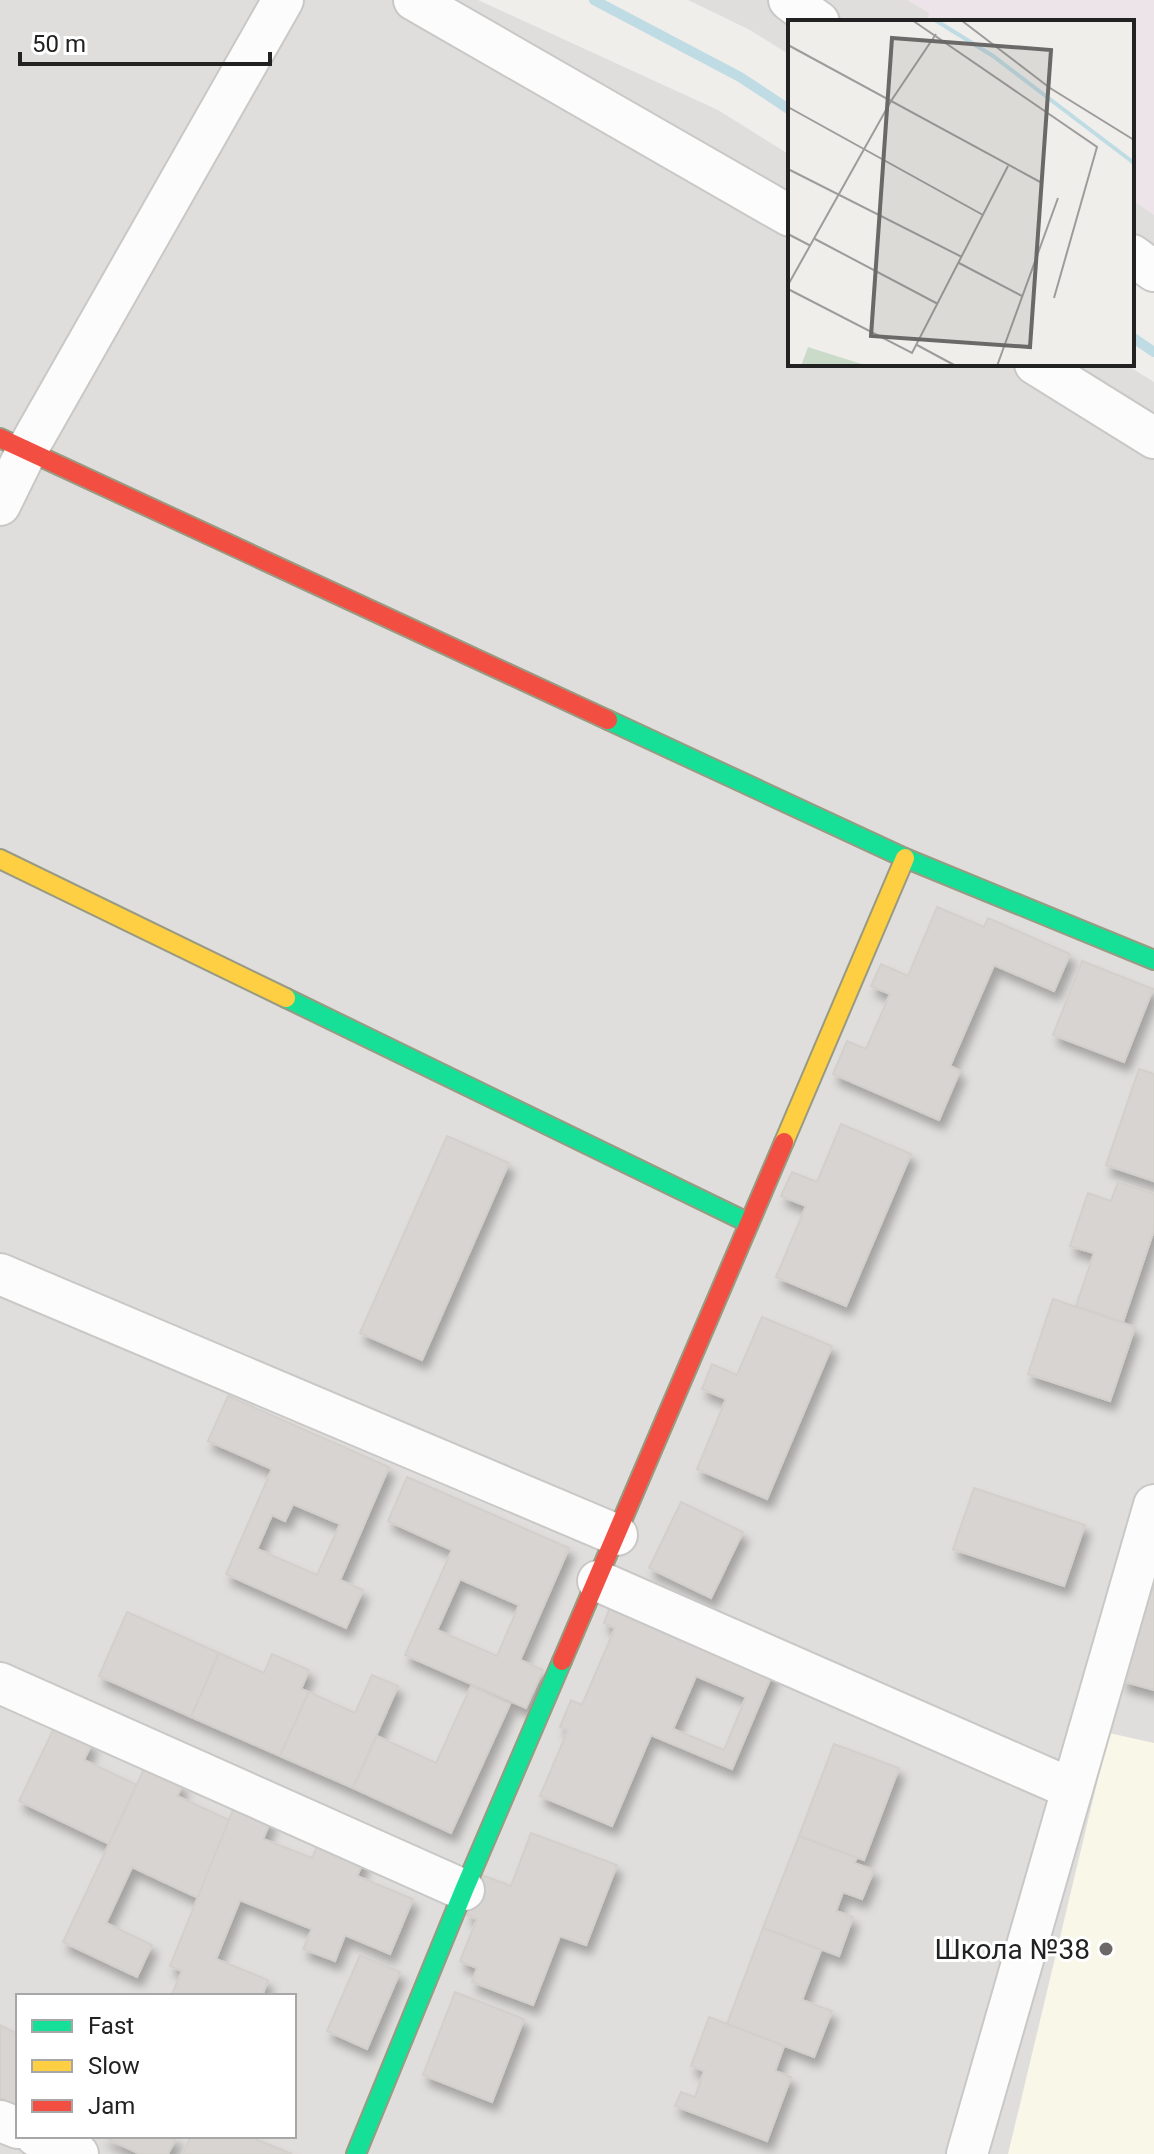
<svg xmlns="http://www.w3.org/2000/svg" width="1154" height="2154" font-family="Roboto,sans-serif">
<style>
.residential{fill:#dfdedc;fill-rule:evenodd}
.industrial{fill:#ede4e9}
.education{fill:#f8f7e8}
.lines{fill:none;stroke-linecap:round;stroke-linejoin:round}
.stream{stroke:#bfdbe3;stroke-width:10}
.building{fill:#d7d4d2;stroke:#d3d0cc;stroke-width:2;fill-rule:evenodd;filter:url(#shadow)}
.street-casing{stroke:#c9c8c7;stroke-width:44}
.fast-casing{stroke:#999a82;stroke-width:22}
.slow-casing{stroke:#999a82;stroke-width:22}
.jam-casing{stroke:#999a82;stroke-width:22}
.street{stroke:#fdfcfc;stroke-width:40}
.fast{stroke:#16e098;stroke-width:18}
.slow{stroke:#ffcf43;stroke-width:18}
.jam{stroke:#f24e42;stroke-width:18}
.poi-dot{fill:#6a6968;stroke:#fff;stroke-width:3}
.labels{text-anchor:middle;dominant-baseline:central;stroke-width:6;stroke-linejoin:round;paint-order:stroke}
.poi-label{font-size:28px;fill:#222;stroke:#fff;text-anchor:end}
.inset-river{fill:none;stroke:#bfdbe3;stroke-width:4}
.inset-road{fill:none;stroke:#9e9c9b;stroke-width:2}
.view{fill:#6a6968;fill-opacity:0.15;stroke:#6a6968;stroke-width:4}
.inset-edge{fill:none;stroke:#222;stroke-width:4}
</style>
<defs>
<filter id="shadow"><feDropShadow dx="5" dy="9" stdDeviation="4" flood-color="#0004"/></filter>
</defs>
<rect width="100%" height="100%" fill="#f0eeeb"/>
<g class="residential">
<path d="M0 0H478L718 110 790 155V364H1125L1154 382V2154H0ZM18 1996H294V2136H18Z"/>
<polygon points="688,0 1154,0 1154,289 1132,275 1132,22 790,22 790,55 750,30"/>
</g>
<polygon class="industrial" points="907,0 1154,0 1154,215 1132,200 1132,22 927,22 929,13"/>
<polygon class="education" points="1109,1733 1154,1743 1154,2154 1008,2154"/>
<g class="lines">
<g class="stream">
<polyline points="594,0 740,77 790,110"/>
<polyline points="1132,337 1154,352"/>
</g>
</g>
<g class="building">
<polygon points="937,907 984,927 988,918 1070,954 1054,991 994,965 950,1066 960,1071 939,1120 833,1074 847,1041 866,1049 890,994 871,986 881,964 908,976"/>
<polygon points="1082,961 1153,989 1124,1062 1053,1035"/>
<polygon points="1139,1069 1154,1074 1154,1181 1106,1165"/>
<polygon points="841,1124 911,1154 846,1306 776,1277 806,1206 781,1196 792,1172 817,1182"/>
<polygon points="447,1136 509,1163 422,1360 360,1333"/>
<polygon points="1118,1182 1154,1194 1154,1230 1123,1322 1076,1306 1094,1253 1070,1246 1088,1193 1111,1201"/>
<polygon points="1053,1299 1135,1327 1110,1401 1028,1374"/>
<polygon points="762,1317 832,1346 767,1499 697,1469 726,1399 702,1389 712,1364 737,1375"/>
<path d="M228 1396 389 1467 340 1580 363 1590 346 1628 226 1574 272 1469 208 1441ZM293 1504 340 1524 317 1575 257 1549 272 1515 285 1521Z"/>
<path d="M407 1477 569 1548 520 1660 543 1670 526 1708 405 1655 452 1550 388 1521ZM460 1579 519 1605 497 1656 437 1630Z"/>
<polygon points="974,1488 1085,1525 1064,1586 953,1549"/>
<polygon points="681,1502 743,1532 711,1598 649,1568"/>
<polygon points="1151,1585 1154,1586 1154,1690 1122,1681"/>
<path d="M612 1602 774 1670 732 1769 651 1735 612 1826 540 1796 568 1730 560 1727 571 1700 582 1705 615 1628 604 1623ZM696 1676 746 1697 724 1750 673 1729Z"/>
<polygon points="127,1612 219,1653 191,1717 99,1676"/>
<polygon points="219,1653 264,1673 272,1654 309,1670 301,1689 309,1692 280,1756 191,1717"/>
<polygon points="372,1675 398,1686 353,1788 280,1756 309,1692 355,1713"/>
<polygon points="471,1686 510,1704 451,1833 353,1788 377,1736 436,1763"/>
<polygon points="55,1726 92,1743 84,1760 137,1785 109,1844 19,1801"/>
<polygon points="834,1744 899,1768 864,1860 799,1836"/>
<polygon points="145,1767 183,1785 177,1796 229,1820 198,1898 132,1867 106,1923 152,1945 137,1977 63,1942"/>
<polygon points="235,1805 271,1820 263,1839 312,1858 320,1840 365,1858 357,1876 413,1899 390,1954 345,1935 335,1961 303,1949 312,1929 240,1900 216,1959 268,1980 262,1996 172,1994 182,1971 170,1966"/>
<polygon points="531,1833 617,1865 586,1945 560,1936 533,2005 472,1982 477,1968 460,1961 477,1919 467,1915 482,1875 511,1886"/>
<polygon points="799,1836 857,1858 854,1863 874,1870 862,1899 843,1892 836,1911 853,1917 839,1956 763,1928"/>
<polygon points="763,1928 821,1950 802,2000 832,2011 814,2057 727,2024"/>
<polygon points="360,1955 400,1972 367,2049 327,2031"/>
<polygon points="455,1992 524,2019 492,2102 423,2075"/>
<polygon points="709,2017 784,2046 775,2071 791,2077 767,2141 675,2106 681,2092 695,2097 704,2071 691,2066"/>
<polygon points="0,2025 18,2034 18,2107 0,2098"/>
<polygon points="102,2136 177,2136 168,2154 140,2154"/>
<polygon points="191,2136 248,2136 292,2154 183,2154"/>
</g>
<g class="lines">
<defs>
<g id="street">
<polyline points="414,0 790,216"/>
<polyline points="789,0 819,22"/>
<polyline points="1132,255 1154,271"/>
<polyline points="1035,364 1154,438"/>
<polyline points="0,505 27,450 283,0"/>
<polyline points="0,1274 617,1535"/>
<polyline points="598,1581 1072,1789"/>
<polyline points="0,1683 464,1890"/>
<polyline points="0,2121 18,2128"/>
<polyline points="36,2136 78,2154"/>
<polyline points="967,2154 1154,1505"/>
</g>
<g id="fast">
<polyline points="608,720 905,858 1154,960"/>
<polyline points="286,998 749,1223"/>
<polyline points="356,2154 464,1890 562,1661"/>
</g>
<g id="slow">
<polyline points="0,859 286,998"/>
<polyline points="784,1142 905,858"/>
</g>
<g id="jam">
<polyline points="0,438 608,720"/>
<polyline points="562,1661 784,1142"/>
</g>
</defs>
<use href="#street" class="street-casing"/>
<use href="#fast" class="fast-casing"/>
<use href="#slow" class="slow-casing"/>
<use href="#jam" class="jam-casing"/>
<use href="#street" class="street"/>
<use href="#fast" class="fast"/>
<use href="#slow" class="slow"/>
<use href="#jam" class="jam"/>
</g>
<circle class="poi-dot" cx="1106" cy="1949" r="8"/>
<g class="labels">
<g class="poi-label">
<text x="1090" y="1949">Школа №38</text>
</g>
</g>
<g transform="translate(788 20)">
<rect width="346" height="346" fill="#f0eeeb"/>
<path d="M20 327 80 346H13Z" fill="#cadbca"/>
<path class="inset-river" d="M147 0 205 36 346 143"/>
<path class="inset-road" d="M124 0 309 127 266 278M173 0 262 68 346 120M0 25 254 163M0 87 195 195M0 149 174 237M0 214 23 226M27 219 150 284M171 243 234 276M0 265 103 81 148 14M0 269 124 333 220 146M129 325 168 346M209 346 270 178"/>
<path class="view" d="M104 18 263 30 242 327 83 316Z"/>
<rect width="346" height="346" class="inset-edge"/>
</g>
<rect x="16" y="1994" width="280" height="144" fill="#ffffff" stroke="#a7a7a7" stroke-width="2"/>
<rect x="32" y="2020" width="40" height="12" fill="#16e098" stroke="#a7a7a7" stroke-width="2"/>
<text x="88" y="2034" font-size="24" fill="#222222">Fast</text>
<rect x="32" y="2060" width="40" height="12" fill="#ffcf43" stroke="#a7a7a7" stroke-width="2"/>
<text x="88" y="2074" font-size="24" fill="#222222">Slow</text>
<rect x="32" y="2100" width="40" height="12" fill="#f24e42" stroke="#a7a7a7" stroke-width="2"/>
<text x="88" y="2114" font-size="24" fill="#222222">Jam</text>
<path d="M20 52v12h250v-12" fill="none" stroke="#222222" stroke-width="4"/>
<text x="32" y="52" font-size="24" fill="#222222" stroke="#ffffff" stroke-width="6" paint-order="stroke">50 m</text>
</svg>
